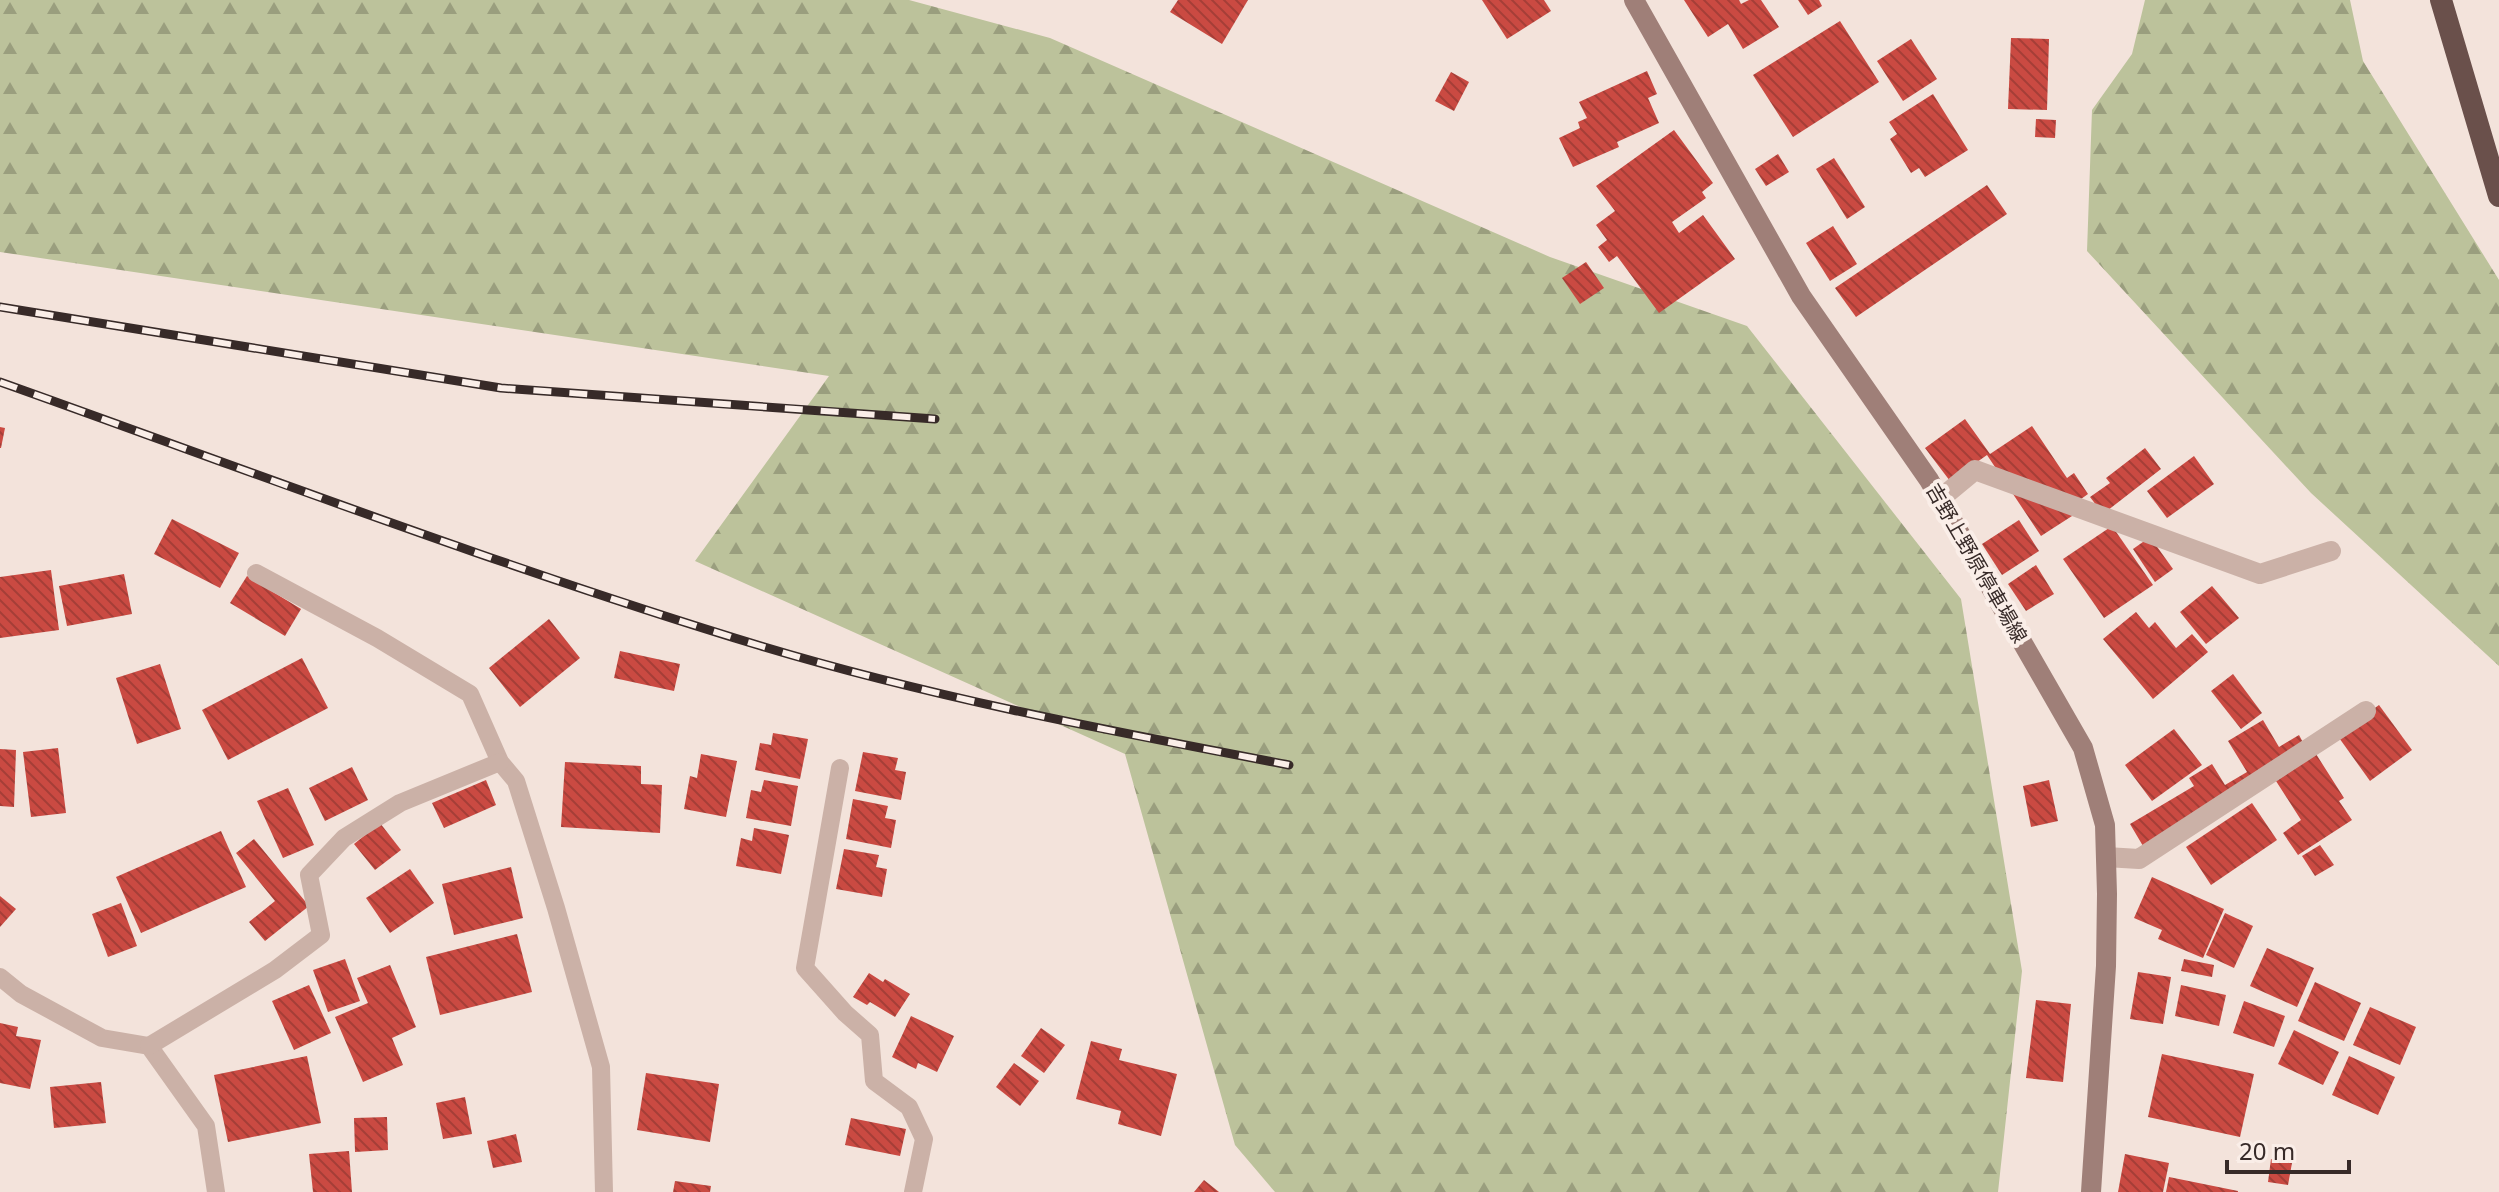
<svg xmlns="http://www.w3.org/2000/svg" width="2499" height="1192" font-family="'Noto Sans','Noto Sans JP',sans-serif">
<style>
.forest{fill:url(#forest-firs)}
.building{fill:url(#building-back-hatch)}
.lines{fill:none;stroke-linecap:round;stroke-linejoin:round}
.service{stroke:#cbb1a7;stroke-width:18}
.minor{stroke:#cbb1a7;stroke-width:20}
.secondary{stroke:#9f7f78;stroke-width:20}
.trunk{stroke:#6a504b;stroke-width:22}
.rail-casing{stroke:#372a28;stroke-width:9}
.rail{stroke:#faeee8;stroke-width:6;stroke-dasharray:18;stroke-linecap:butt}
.labels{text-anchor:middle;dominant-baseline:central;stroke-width:8;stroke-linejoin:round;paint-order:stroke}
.street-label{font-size:20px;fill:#372a28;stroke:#faeee8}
</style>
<defs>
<pattern id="forest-firs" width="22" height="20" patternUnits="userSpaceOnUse" patternTransform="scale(2)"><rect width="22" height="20" fill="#bcc29b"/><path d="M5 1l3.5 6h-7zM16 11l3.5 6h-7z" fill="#9a9e7e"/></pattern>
<pattern id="building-back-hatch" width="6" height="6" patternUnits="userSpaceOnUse" patternTransform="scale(2)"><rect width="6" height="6" fill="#ca4a42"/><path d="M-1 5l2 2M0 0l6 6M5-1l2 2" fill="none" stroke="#a53e37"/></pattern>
</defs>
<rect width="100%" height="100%" fill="#f3e3db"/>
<g class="forest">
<polygon points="0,0 909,0 1050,38 1550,257 1747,326 1961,599 2022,971 1998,1192 1275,1192 1235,1145 1125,754 695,561 829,376 0,252"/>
<polygon points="2145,0 2350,0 2363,61 2499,280 2499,666 2311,493 2087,251 2092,110 2132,54"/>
</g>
<g class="building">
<polygon points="1178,0 1248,0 1222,44 1170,12"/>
<polygon points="1482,0 1544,0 1551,11 1507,39"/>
<polygon points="1684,0 1739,0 1741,4 1749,0 1761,0 1779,27 1743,49 1728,24 1708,37"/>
<polygon points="1798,0 1819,0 1822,6 1808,15"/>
<polygon points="1840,21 1879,82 1793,137 1753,75"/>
<polygon points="2011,38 2049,39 2047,110 2008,109"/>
<polygon points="1911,39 1937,79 1903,101 1877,61"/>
<polygon points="1647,71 1657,94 1648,98 1659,123 1617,142 1619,147 1573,167 1559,138 1580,128 1578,122 1587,118 1579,102"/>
<polygon points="1451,72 1469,82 1454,111 1435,101"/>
<polygon points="1933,94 1968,150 1925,177 1919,168 1911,173 1890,139 1897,134 1889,122"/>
<polygon points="2036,119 2056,120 2055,138 2035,137"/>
<polygon points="1674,130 1713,183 1702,192 1706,198 1672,222 1679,233 1703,215 1735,259 1659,313 1617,256 1609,262 1598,247 1607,240 1596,225 1615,211 1596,186"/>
<polygon points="1778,154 1789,172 1766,186 1755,169"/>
<polygon points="1834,158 1865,207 1847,219 1816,169"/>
<polygon points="1987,185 2007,214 1856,317 1835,288"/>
<polygon points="1833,226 1857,264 1830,281 1806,243"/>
<polygon points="1586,262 1604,288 1580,304 1562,278"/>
<polygon points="1965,419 1990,454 2032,426 2067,478 2074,473 2088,494 2081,499 2086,507 2041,536 1987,455 1950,481 1925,448"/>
<polygon points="0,427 5,428 1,448 0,448"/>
<polygon points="2145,448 2161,469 2103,514 2090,497 2110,483 2106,478"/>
<polygon points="2194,456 2214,484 2167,518 2147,491"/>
<polygon points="172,519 239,553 220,588 154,554"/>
<polygon points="2019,520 2039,551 2002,575 1982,544"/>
<polygon points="2112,526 2153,585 2104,618 2063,559"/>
<polygon points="2150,537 2173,569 2155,582 2133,549"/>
<polygon points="2036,565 2054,594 2026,611 2008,584"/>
<polygon points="51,570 59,630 0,638 0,577"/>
<polygon points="124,574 132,614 67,626 59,586"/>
<polygon points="247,576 301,609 285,636 230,603"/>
<polygon points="2212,586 2239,618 2206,644 2180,612"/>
<polygon points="2136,612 2149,628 2155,622 2176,648 2192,634 2208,652 2153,699 2103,639"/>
<polygon points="549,619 580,658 520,707 489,668"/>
<polygon points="620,651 680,664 674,691 614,678"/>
<polygon points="302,658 328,708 228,760 202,710"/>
<polygon points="160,664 181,729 137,744 116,678"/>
<polygon points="2233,674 2262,713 2241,729 2211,691"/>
<polygon points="2379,705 2412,750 2370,781 2337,735"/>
<polygon points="2263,720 2279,747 2299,735 2306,748 2143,846 2130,824 2194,786 2189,778 2212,764 2225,785 2247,772 2228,741"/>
<polygon points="2174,729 2202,765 2152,801 2125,765"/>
<polygon points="773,733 808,739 800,779 755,770 760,743 771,745"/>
<polygon points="58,748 66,813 31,817 23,752"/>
<polygon points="0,749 16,750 14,807 0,806"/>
<polygon points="863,752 898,758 895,770 906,772 901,800 855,791"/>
<polygon points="701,754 737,761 726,817 684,809 690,776 697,778"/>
<polygon points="2316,754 2344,798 2339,801 2352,820 2298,855 2283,833 2301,820 2276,781"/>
<polygon points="565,762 641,766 641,784 662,785 660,833 561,827"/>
<polygon points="352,767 368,800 325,821 309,788"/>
<polygon points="486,780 496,805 444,828 432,803"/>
<polygon points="764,780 798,786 791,826 746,818 751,790 761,792"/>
<polygon points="2049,780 2058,821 2031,827 2023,786"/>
<polygon points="288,788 314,845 283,858 257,801"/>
<polygon points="853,799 888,806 885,818 896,820 891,848 846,839"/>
<polygon points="2252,803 2277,840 2211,885 2186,847"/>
<polygon points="380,823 401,850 375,870 354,844"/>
<polygon points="754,828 789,835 781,874 736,866 741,838 752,841"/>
<polygon points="221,831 246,887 141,933 116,877"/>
<polygon points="254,839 309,906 265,941 249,922 275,901 236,853"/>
<polygon points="2320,845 2334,865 2315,876 2302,856"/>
<polygon points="844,849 879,855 876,867 887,869 882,897 836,889"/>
<polygon points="511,867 523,918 454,935 442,884"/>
<polygon points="410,869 434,903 390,933 366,898"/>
<polygon points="2152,877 2224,909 2203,958 2158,939 2162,930 2134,918"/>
<polygon points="0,896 16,909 0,927"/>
<polygon points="121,903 137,946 108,957 92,914"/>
<polygon points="2225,913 2253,926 2234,968 2206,955"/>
<polygon points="517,934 532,992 440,1015 426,957"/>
<polygon points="2267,948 2314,968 2297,1007 2250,986"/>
<polygon points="345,959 360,1001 328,1012 313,970"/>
<polygon points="2184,959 2214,965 2212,977 2181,971"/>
<polygon points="390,965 416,1027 392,1038 403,1065 363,1082 335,1017 368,1003 357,978"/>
<polygon points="2138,972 2171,977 2163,1024 2130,1019"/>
<polygon points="869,973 883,982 885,979 910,994 895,1017 870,1002 867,1005 853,997"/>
<polygon points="2315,982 2361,1003 2344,1041 2298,1021"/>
<polygon points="309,985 331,1033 294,1050 272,1001"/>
<polygon points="2181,985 2226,995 2219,1026 2175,1016"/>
<polygon points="2036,1000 2071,1004 2063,1082 2026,1078"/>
<polygon points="2244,1001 2285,1016 2274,1047 2233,1033"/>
<polygon points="2370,1007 2416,1027 2400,1065 2353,1045"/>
<polygon points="911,1016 954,1036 937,1072 918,1063 916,1069 892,1057"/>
<polygon points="0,1023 18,1027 16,1036 41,1040 30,1089 0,1083"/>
<polygon points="1041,1028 1065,1045 1044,1073 1021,1056"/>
<polygon points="2294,1030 2339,1052 2323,1085 2278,1064"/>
<polygon points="1091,1041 1122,1049 1119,1060 1177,1074 1161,1136 1118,1124 1121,1111 1076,1099"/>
<polygon points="2162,1054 2254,1074 2240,1137 2148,1117"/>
<polygon points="307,1056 321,1123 228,1142 214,1075"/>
<polygon points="2349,1056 2395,1077 2378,1115 2332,1095"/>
<polygon points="1014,1063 1039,1081 1020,1106 996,1087"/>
<polygon points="646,1073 719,1084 710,1142 637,1130"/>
<polygon points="101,1082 106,1123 54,1128 50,1087"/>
<polygon points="465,1097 472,1134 443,1139 436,1103"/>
<polygon points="387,1117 388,1150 355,1152 354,1118"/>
<polygon points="851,1118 906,1129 900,1156 845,1145"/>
<polygon points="516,1134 522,1162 493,1168 487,1141"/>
<polygon points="349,1151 352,1192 313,1192 309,1154"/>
<polygon points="2125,1154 2169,1163 2163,1192 2118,1192"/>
<polygon points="2271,1159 2292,1163 2288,1185 2268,1182"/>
<polygon points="2169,1177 2238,1191 2238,1192 2166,1192"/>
<polygon points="1204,1180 1219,1192 1194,1192"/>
<polygon points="675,1181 711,1186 710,1192 673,1192"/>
</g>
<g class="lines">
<g class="service">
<polyline points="256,573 377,638 470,694 500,762 516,781 556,908 601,1067 604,1192"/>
<polyline points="840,768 805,968 845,1013 870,1035 874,1081 909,1107 924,1139 913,1192"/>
<polyline points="0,977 21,994 102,1038 149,1046 206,1126 216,1192"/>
<polyline points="149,1046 275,970 321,935 309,875 344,838 400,803 500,762"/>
</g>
<g class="minor">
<polyline points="1940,499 1975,470 2260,574 2331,551"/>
<polyline points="2106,857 2139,859 2366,711"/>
</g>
<polyline class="secondary" points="1634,0 1801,296 1929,480 2083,748 2105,825 2107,894 2106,966 2091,1192"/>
<polyline class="trunk" points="2441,0 2499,196"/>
<defs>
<g id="rail">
<polyline points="0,307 501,388 935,419"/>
<path d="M0 382C253 472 504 568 761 646 934 698 1111 731 1289 765"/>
</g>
</defs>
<use href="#rail" class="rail-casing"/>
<use href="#rail" class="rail"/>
</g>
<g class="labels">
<g class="street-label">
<text transform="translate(1977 563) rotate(60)">吉野上野原停車場線</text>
</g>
</g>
<path d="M2227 1160v12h122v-12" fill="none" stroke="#372a28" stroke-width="4"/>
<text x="2239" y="1160" font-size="24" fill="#372a28" stroke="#faeee8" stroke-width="6" paint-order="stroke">20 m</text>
</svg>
